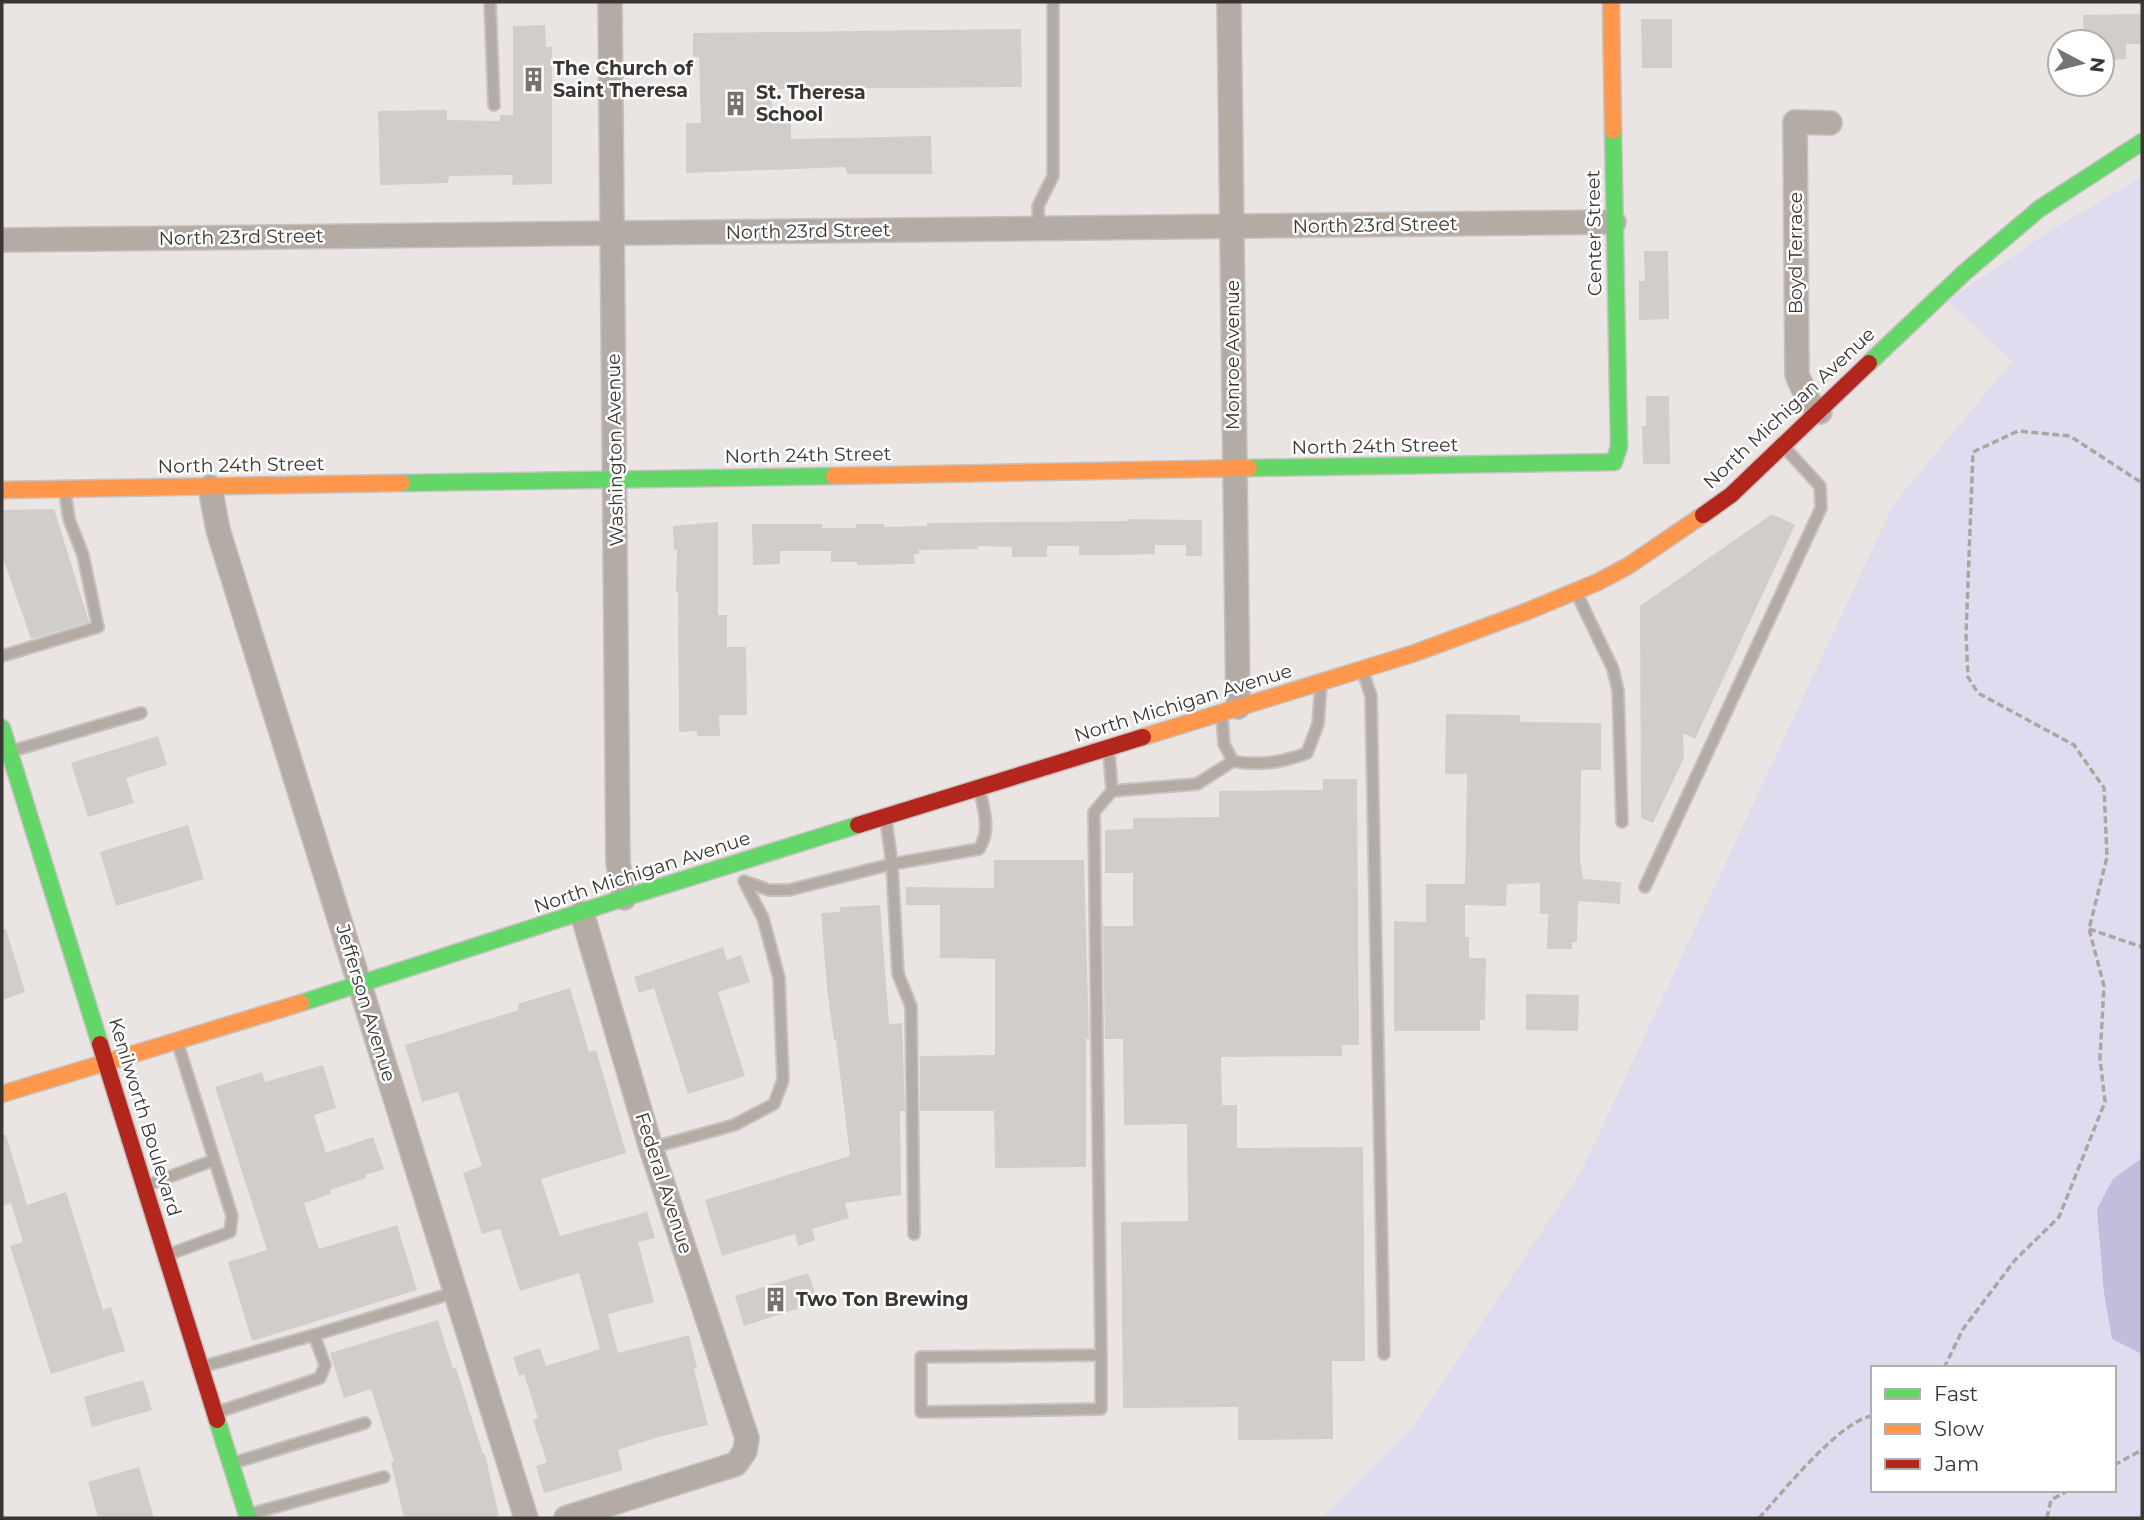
<svg xmlns="http://www.w3.org/2000/svg" width="2144" height="1520" font-family="Montserrat,sans-serif">
<style>
.green{fill:#e0dcf0;fill-rule:evenodd}
.water{fill:#c1bddc}
.building{fill:#d1cdcb}
.lines{fill:none;stroke-linecap:round;stroke-linejoin:round}
.lane-casing{stroke:#c6c2c0;stroke-width:14}
.street-casing{stroke:#c6c2c0;stroke-width:26}
.fast-casing{stroke:#c6c2c0;stroke-width:19}
.slow-casing{stroke:#c6c2c0;stroke-width:19}
.jam-casing{stroke:#c6c2c0;stroke-width:19}
.path{stroke:#aca5a0;stroke-width:3.5;stroke-dasharray:7 3.5;stroke-linecap:butt}
.lane{stroke:#b4aba4;stroke-width:10}
.street{stroke:#b4aba4;stroke-width:23}
.fast{stroke:#63d668;stroke-width:16}
.slow{stroke:#ff974d;stroke-width:16}
.jam{stroke:#b3261e;stroke-width:16}
.labels{text-anchor:middle;dominant-baseline:central;stroke-width:5;stroke-linejoin:round;paint-order:stroke}
.poi-label{font-size:19px;font-weight:bold;fill:#393634;stroke:#fff;text-anchor:start}
.street-label{font-size:19px;fill:#393634;stroke:#fff}
</style>
<rect width="100%" height="100%" fill="#eae5e2"/>
<path class="green" d="M2142 177V1518H1321L1413 1426 1581 1172 1893 505 2012 361 1947 301 2051 230ZM1873 1368H2114V1490H1873Z"/>
<polygon class="water" points="2142,1158 2142,1354 2112,1339 2104,1293 2097,1209 2113,1179"/>
<g class="building">
<polygon points="2142,14 2142,44 2126,44 2126,59 2104,60 2104,44 2102,42 2084,42 2083,15"/>
<polygon points="1641,19 1672,19 1672,68 1642,68"/>
<polygon points="545,25 546,47 552,47 552,184 512,185 513,175 449,176 448,183 380,185 378,111 447,110 447,120 500,121 500,115 513,115 513,26"/>
<polygon points="1021,29 1022,87 772,89 772,121 791,120 791,139 931,136 932,174 847,174 845,167 686,173 686,123 701,123 699,57 693,57 693,33"/>
<polygon points="1644,251 1668,251 1669,319 1639,320 1639,281 1645,281"/>
<polygon points="1646,396 1669,396 1670,464 1643,464 1642,426 1646,426"/>
<polygon points="54,509 89,622 31,639 2,555 2,510"/>
<polygon points="1772,514 1795,525 1695,739 1683,733 1684,758 1653,823 1641,818 1640,606"/>
<polygon points="1127,519 1202,520 1202,556 1186,556 1186,545 1155,545 1155,554 1118,555 1079,555 1079,546 1047,546 1047,557 1012,557 1012,547 978,546 978,549 919,550 919,554 914,554 915,564 857,565 857,562 831,562 831,551 780,551 780,564 753,565 752,524 822,524 822,528 856,528 856,524 884,524 884,527 927,526 927,523 1127,521"/>
<polygon points="718,522 718,615 727,615 727,647 746,647 747,715 719,715 720,736 697,736 697,731 679,732 678,592 676,592 677,550 674,550 673,526"/>
<polygon points="1446,714 1520,715 1520,722 1601,723 1601,770 1581,770 1580,859 1583,879 1621,882 1620,904 1578,901 1577,942 1572,942 1572,949 1547,949 1548,914 1540,914 1540,883 1507,884 1506,906 1465,905 1465,937 1469,937 1469,958 1486,958 1485,1020 1480,1020 1480,1031 1394,1031 1394,921 1426,922 1426,884 1465,884 1467,774 1445,774"/>
<polygon points="158,736 167,765 126,778 134,803 88,817 71,763"/>
<polygon points="1323,779 1357,779 1359,1045 1342,1045 1342,1056 1221,1057 1222,1105 1237,1105 1237,1148 1363,1147 1365,1361 1332,1361 1333,1439 1238,1440 1238,1407 1123,1408 1121,1222 1188,1221 1187,1124 1124,1125 1123,1039 1105,1039 1103,926 1133,926 1133,873 1105,873 1105,830 1133,829 1133,818 1219,817 1219,791 1323,790"/>
<polygon points="188,825 204,879 116,906 100,852"/>
<polygon points="994,860 1084,860 1089,1039 1086,1039 1086,1167 995,1168 994,1111 920,1111 920,1056 995,1055 995,959 940,958 940,905 906,905 906,887 994,888"/>
<polygon points="880,905 889,1024 902,1023 905,1111 900,1111 901,1195 845,1203 849,1218 812,1229 815,1240 798,1246 795,1234 722,1256 705,1200 850,1156 836,1040 834,1040 827,988 821,913 840,912 840,907"/>
<polygon points="6,929 25,992 2,1000 2,930"/>
<polygon points="723,947 727,960 741,955 750,982 718,992 745,1076 688,1094 654,988 639,993 634,977"/>
<polygon points="570,988 589,1052 596,1050 626,1153 541,1179 560,1236 647,1212 655,1238 638,1242 654,1302 608,1314 618,1353 689,1335 697,1368 694,1369 708,1425 655,1438 618,1450 623,1470 544,1493 536,1466 547,1462 533,1420 538,1418 524,1374 519,1376 513,1357 540,1348 546,1366 600,1349 579,1273 520,1291 500,1229 482,1234 463,1173 482,1166 458,1092 422,1102 405,1045 519,1010 518,1004"/>
<polygon points="1526,994 1579,995 1578,1031 1526,1030"/>
<polygon points="323,1065 336,1108 314,1115 326,1153 373,1137 384,1169 365,1175 366,1178 330,1190 331,1194 304,1203 319,1249 397,1225 417,1290 252,1341 228,1262 267,1250 215,1087 262,1072 265,1082"/>
<polygon points="2,1135 6,1135 27,1205 66,1192 103,1310 111,1307 125,1351 51,1374 10,1246 23,1242 11,1203 2,1206"/>
<polygon points="808,1273 818,1302 744,1326 735,1296"/>
<polygon points="438,1320 453,1369 456,1368 483,1454 485,1454 499,1516 489,1518 404,1518 391,1462 394,1461 371,1389 344,1398 330,1353"/>
<polygon points="143,1380 152,1410 92,1427 84,1397"/>
<polygon points="139,1467 154,1518 98,1518 88,1482"/>
</g>
<g class="lines">
<defs>
<g id="lane">
<polyline points="490,2 494,105"/>
<polyline points="1039,228 1038,206 1053,176 1053,2"/>
<polyline points="1577,594 1613,669 1618,691 1622,822"/>
<polyline points="2,656 98,627 83,555 69,519 65,492"/>
<polyline points="1363,672 1371,696 1384,1354"/>
<path d="M1222 715 1224 744 1233 761C1257 766 1284 762 1307 753L1318 724 1321 685"/>
<polyline points="12,751 141,713"/>
<polyline points="1109,752 1112,791 1197,784 1233,761"/>
<polyline points="886,820 892,864 898,974 911,1006 914,1234"/>
<path d="M744 881 769 890H789L892 864 979 849C991 831 984 811 980 791"/>
<polyline points="1645,887 1821,508 1820,486 1785,448"/>
<polyline points="651,1148 734,1125 774,1104 783,1080 779,978 763,918 745,883"/>
<polyline points="148,1185 214,1160"/>
<polyline points="167,1255 230,1232 232,1216 178,1044"/>
<polyline points="314,1335 456,1292"/>
<polyline points="1101,1355 921,1357 921,1412 1101,1409 1101,1355 1094,812 1112,791"/>
<polyline points="205,1366 314,1335 325,1365 320,1378 218,1412"/>
<polyline points="233,1463 365,1423"/>
<polyline points="250,1514 384,1477"/>
</g>
<g id="street">
<polyline points="610,2 618,863 624,898"/>
<polyline points="1229,2 1238,707"/>
<polyline points="2,240 1614,222"/>
<polyline points="1820,412 1809,402 1797,375 1795,122 1830,123"/>
<polyline points="210,487 218,530 526,1518"/>
<polyline points="566,1518 736,1464 745,1451 747,1438 651,1148 582,913"/>
</g>
<g id="fast">
<polyline points="1869,363 1965,272 2039,209 2142,142"/>
<polyline points="1249,468 1614,462 1619,447 1613,131"/>
<polyline points="402,483 834,476"/>
<polyline points="2,728 100,1044"/>
<polyline points="301,1003 624,898 858,825"/>
<polyline points="217,1420 248,1518"/>
</g>
<g id="slow">
<polyline points="1611,2 1613,131"/>
<polyline points="834,476 1249,468"/>
<polyline points="2,490 402,483"/>
<polyline points="1143,737 1415,653 1523,613 1598,582 1628,566 1703,515"/>
<polyline points="2,1094 301,1003"/>
</g>
<g id="jam">
<polyline points="1703,515 1731,495 1869,363"/>
<polyline points="858,825 1143,737"/>
<polyline points="100,1044 217,1420"/>
</g>
</defs>
<use href="#lane" class="lane-casing"/>
<use href="#street" class="street-casing"/>
<use href="#fast" class="fast-casing"/>
<use href="#slow" class="slow-casing"/>
<use href="#jam" class="jam-casing"/>
<g class="path">
<polyline points="2089,929 2142,947"/>
<polyline points="1944,1368 1963,1329 2015,1260 2059,1217 2105,1102 2100,1058 2104,986 2089,929 2107,857 2104,788 2074,745 1978,693 1968,677 1966,635 1973,452 2018,431 2070,436 2142,483"/>
<polyline points="2114,1465 2142,1450"/>
<path d="M1759 1518C1782 1493 1841 1419 1873 1416"/>
<polyline points="2047,1518 2051,1500 2069,1490"/>
</g>
<use href="#lane" class="lane"/>
<use href="#street" class="street"/>
<use href="#fast" class="fast"/>
<use href="#slow" class="slow"/>
<use href="#jam" class="jam"/>
</g>
<defs>
<symbol id="building-bare" viewBox="-9 -9 18 18"><path d="M-4-6H4V6H1V3H-1V6H-4ZM-2.5-4.3h1.7v1.8h-1.7ZM.8-4.3h1.7v1.8H.8ZM-2.5-1h1.7V.8h-1.7ZM.8-1h1.7V.8H.8Z" fill="#777371" stroke="#fff" stroke-width="2.5" paint-order="stroke"/></symbol>
</defs>
<g fill-rule="evenodd">
<use href="#building-bare" x="516" y="62" width="35" height="35"/>
<use href="#building-bare" x="718" y="86" width="35" height="35"/>
<use href="#building-bare" x="758" y="1282" width="35" height="35"/>
</g>
<g class="labels">
<g class="poi-label">
<text x="553" y="68">The Church of<tspan x="553" dy="22">Saint Theresa</tspan></text>
<text x="756" y="92">St. Theresa<tspan x="756" dy="22">School</tspan></text>
<text x="796" y="1299">Two Ton Brewing</text>
</g>
<g class="street-label">
<text transform="translate(1375 225) rotate(-1)">North 23rd Street</text>
<text transform="translate(808 231) rotate(-1)">North 23rd Street</text>
<text transform="translate(1594 233) rotate(-91)">Center Street</text>
<text transform="translate(241 237) rotate(-1)">North 23rd Street</text>
<text transform="translate(1795 253) rotate(-90)">Boyd Terrace</text>
<text transform="translate(1232 355) rotate(-90)">Monroe Avenue</text>
<text transform="translate(1789 408) rotate(-43)">North Michigan Avenue</text>
<text transform="translate(1375 446) rotate(-1)">North 24th Street</text>
<text transform="translate(615 450) rotate(-91)">Washington Avenue</text>
<text transform="translate(808 455) rotate(-1)">North 24th Street</text>
<text transform="translate(241 465) rotate(-1)">North 24th Street</text>
<text transform="translate(1183 703) rotate(-17)">North Michigan Avenue</text>
<text transform="translate(642 872) rotate(-18)">North Michigan Avenue</text>
<text transform="translate(366 1003) rotate(73)">Jefferson Avenue</text>
<text transform="translate(145 1117) rotate(73)">Kenilworth Boulevard</text>
<text transform="translate(664 1183) rotate(72)">Federal Avenue</text>
</g>
</g>
<rect width="2144" height="1520" fill="none" stroke="#393634" stroke-width="7"/>
<rect x="1871" y="1366" width="245" height="126" fill="#ffffff" stroke="#b0afae" stroke-width="2"/>
<rect x="1885" y="1389" width="35" height="10" fill="#63d668" stroke="#b0afae" stroke-width="2"/>
<text x="1934" y="1401" font-size="21" fill="#393634">Fast</text>
<rect x="1885" y="1424" width="35" height="10" fill="#ff974d" stroke="#b0afae" stroke-width="2"/>
<text x="1934" y="1436" font-size="21" fill="#393634">Slow</text>
<rect x="1885" y="1459" width="35" height="10" fill="#b3261e" stroke="#b0afae" stroke-width="2"/>
<text x="1934" y="1471" font-size="21" fill="#393634">Jam</text>
<g transform="translate(2081 63) rotate(97)"><circle r="33" fill="#ffffff" stroke="#b0afae" stroke-width="2"/>
<path d="M0-5L12 26L0 18L-12 26Z" fill="#777371"/>
<text y="-10" font-size="19" font-weight="bold" text-anchor="middle" fill="#393634">N</text>
</g>
</svg>
